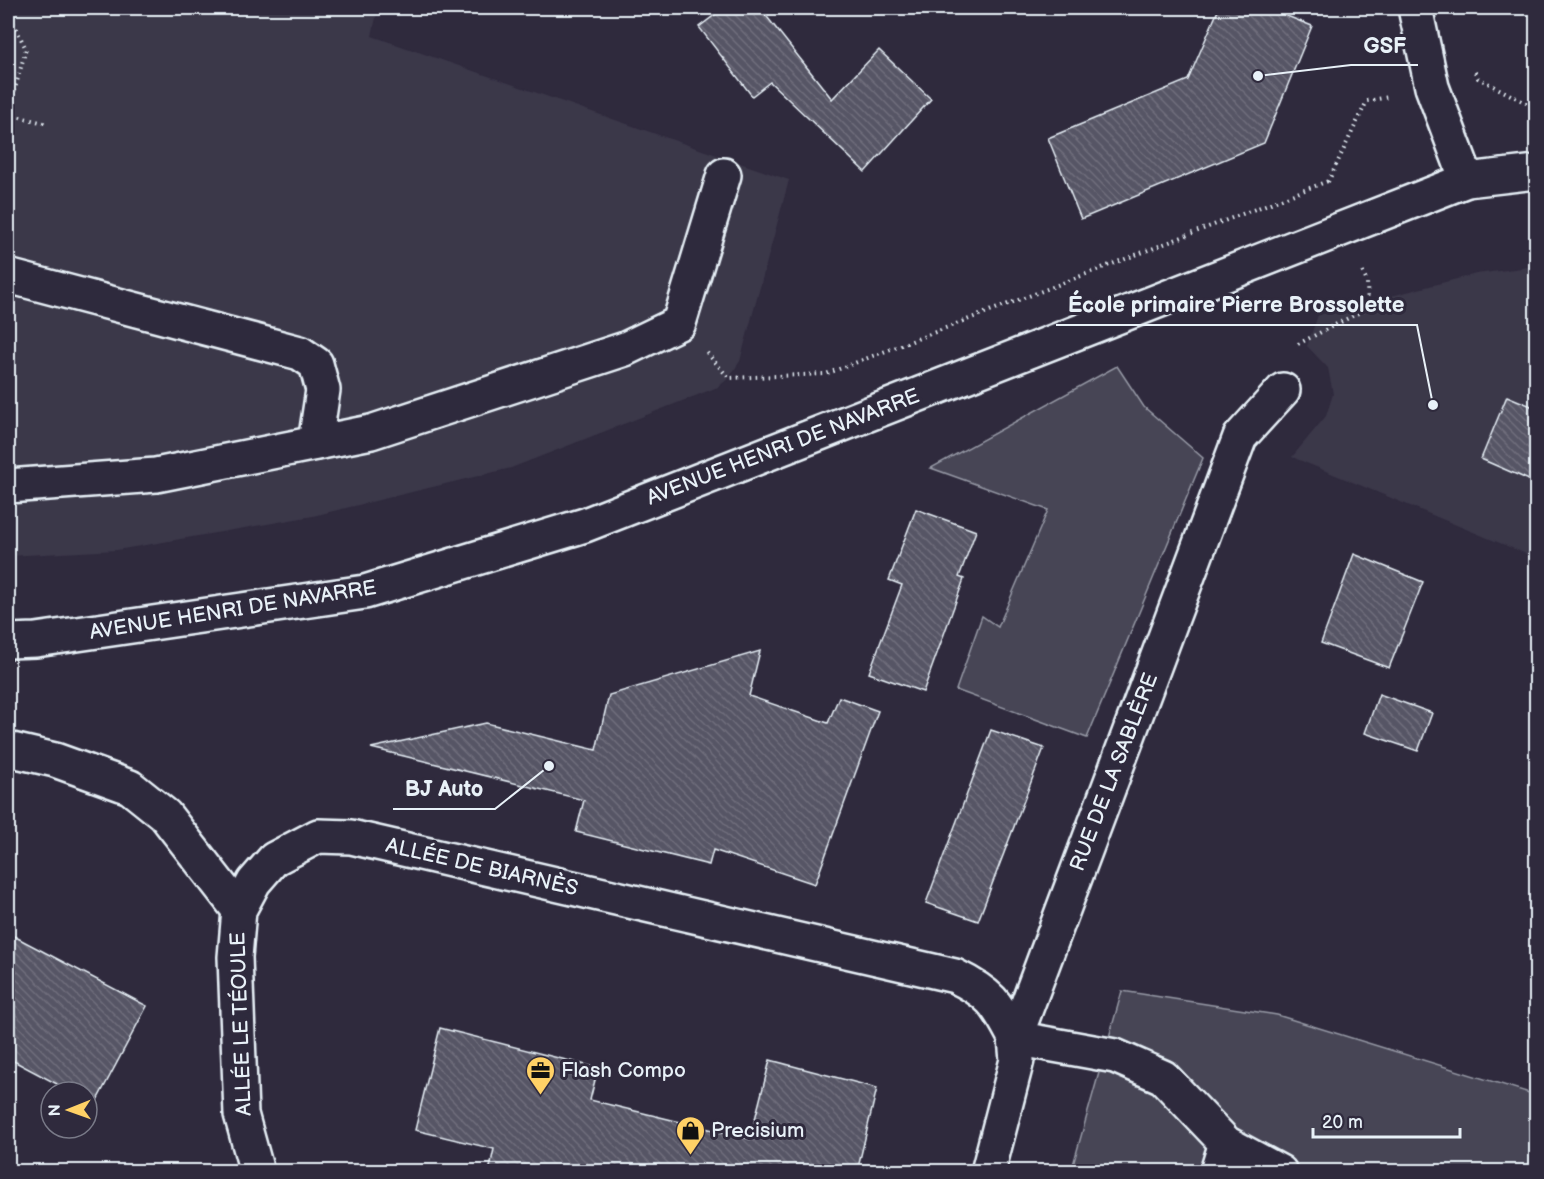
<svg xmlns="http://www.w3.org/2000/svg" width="1544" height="1179" font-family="'Balsamiq Sans',sans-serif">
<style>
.built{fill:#3b3749}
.green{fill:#464455;stroke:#979aa6;stroke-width:1.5}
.building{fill:url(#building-back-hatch);stroke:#e8f1f8;stroke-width:1.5}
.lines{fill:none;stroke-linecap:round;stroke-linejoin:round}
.minor-casing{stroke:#e8f1f8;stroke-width:38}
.major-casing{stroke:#e8f1f8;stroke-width:38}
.path{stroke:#e8f1f8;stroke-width:4;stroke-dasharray:1.5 4.5;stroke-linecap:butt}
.minor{stroke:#2f2a3d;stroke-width:33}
.major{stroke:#2f2a3d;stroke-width:33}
.labels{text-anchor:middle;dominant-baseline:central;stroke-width:6;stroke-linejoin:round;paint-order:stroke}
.street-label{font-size:21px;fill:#e8f1f8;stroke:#2f2a3d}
.poi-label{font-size:21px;fill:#e8f1f8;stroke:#2f2a3d;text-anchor:start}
.leader{fill:none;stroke:#e8f1f8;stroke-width:2}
.callout-dot{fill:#e8f1f8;stroke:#2f2a3d;stroke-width:2}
.callout-label{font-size:22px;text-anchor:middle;font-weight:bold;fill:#e8f1f8;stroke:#2f2a3d;stroke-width:6;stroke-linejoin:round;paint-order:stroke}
</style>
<defs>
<pattern id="building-back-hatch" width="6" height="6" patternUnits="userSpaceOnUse" patternTransform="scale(1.5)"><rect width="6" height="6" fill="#575565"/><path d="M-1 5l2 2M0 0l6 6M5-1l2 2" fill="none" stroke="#6f6e7c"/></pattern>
</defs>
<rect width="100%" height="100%" fill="#2f2a3d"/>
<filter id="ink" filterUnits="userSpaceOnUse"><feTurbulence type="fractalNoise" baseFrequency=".0167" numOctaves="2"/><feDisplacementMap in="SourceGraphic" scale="12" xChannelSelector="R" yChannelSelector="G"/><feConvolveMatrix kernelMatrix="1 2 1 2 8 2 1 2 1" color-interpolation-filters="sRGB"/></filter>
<g filter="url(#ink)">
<g class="built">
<polygon points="8,8 378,8 372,36 789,180 740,361 729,378 718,387 511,468 313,516 117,550 8,556"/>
<polygon points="1536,266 1536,558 1292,457 1326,416 1333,394 1328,368 1307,346 1318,315 1476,274"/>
</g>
<g class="green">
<polygon points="1117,366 1144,407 1203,458 1087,738 956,690 982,616 998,627 1048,510 931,468"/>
<polygon points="1122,991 1277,1015 1536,1095 1536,1171 1071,1172"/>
</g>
<g class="building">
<polygon points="724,8 760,8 832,99 879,50 931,99 865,172 770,82 752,96 699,27"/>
<polygon points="1219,8 1267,8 1312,26 1264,143 1081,219 1048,138 1188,80"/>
<polygon points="1507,396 1536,408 1536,483 1481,459"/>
<polygon points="916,509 976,531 959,577 964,579 923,692 869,673 902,585 889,580"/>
<polygon points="1354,554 1423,582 1389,668 1321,643"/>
<polygon points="760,651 749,696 828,723 839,697 878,711 815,884 713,850 709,865 576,832 584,800 371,748 486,723 596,750 609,695"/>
<polygon points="1379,694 1432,713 1418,751 1365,733"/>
<polygon points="991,730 1044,748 978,921 926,903"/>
<polygon points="8,933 147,1006 95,1104 87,1100 87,1092 72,1092 8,1058"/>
<polygon points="440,1028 598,1068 590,1100 750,1139 770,1060 877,1088 857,1172 489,1172 494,1149 415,1130"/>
</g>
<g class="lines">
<defs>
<g id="minor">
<polyline points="1415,8 1432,87 1467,180"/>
<polyline points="8,276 300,353 316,364 323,390 315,443"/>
<polyline points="8,486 156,475 371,432 625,349 679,323 724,175"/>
<polyline points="8,749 55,760 130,787 165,815 239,910"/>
<path d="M257 1172 241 1114 235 957 239 910 254 882 274 859 318 836 351 837 955 976C990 993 997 1003 1015 1038L1115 1056 1163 1077 1226 1143 1280 1172"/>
<polyline points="988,1172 1017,1060 1015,1038 1240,437 1283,390"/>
<polyline points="1217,1172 1226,1143"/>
</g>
<polyline id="major" points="8,641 36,640 365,592 585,525 1467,180 1536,172"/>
</defs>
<use href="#minor" class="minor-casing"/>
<use href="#major" class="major-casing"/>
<g class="path">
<polyline points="204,9 204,8"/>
<polyline points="8,12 26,49 8,114"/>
<polyline points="1475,72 1478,78 1536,108"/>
<polyline points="8,114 48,124"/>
<polyline points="1328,182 1367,101 1389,97"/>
<polyline points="1298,344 1368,308 1367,282 1361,268"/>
<polyline points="707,353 729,378 826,374 1328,181"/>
</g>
<use href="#minor" class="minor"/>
<use href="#major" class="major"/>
</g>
</g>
<defs>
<symbol id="office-pin" viewBox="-11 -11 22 30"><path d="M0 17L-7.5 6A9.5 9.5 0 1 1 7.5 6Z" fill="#ffd166" stroke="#2f2a3d"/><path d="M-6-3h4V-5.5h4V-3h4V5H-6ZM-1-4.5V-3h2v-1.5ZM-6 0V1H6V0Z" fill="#111"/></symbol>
<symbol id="shop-pin" viewBox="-11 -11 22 30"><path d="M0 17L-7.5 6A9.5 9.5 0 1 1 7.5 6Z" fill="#ffd166" stroke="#2f2a3d"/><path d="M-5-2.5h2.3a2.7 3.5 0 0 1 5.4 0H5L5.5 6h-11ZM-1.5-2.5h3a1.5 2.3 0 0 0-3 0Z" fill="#111"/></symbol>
</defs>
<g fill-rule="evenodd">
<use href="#office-pin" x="524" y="1054" width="33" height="45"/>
<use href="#shop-pin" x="674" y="1114" width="33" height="45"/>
</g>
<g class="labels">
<g class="street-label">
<text transform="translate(783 447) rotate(-21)">AVENUE HENRI DE NAVARRE</text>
<text transform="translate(233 610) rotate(-9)">AVENUE HENRI DE NAVARRE</text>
<text transform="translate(1114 772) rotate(-69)">RUE DE LA SABLÈRE</text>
<text transform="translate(482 867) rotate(13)">ALLÉE DE BIARNÈS</text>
<text transform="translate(241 1024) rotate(-92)">ALLÉE LE TÉOULE</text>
</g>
<g class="poi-label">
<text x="561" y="1070">Flash Compo</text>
<text x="711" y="1130">Precisium</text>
</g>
</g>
<path class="leader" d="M1258 76L1351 65H1418M1433 405L1417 325H1056M549 766L495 809H393"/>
<g class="callout-dot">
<circle cx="1258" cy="76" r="6"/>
<circle cx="1433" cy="405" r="6"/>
<circle cx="549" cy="766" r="6"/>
</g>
<g class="callout-label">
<text x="1385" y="53">GSF</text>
<text x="1236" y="312">École primaire Pierre Brossolette</text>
<text x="444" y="796">BJ Auto</text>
</g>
<rect width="1544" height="1179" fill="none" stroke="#2f2a3d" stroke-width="30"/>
<rect x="15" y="15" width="1514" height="1149" fill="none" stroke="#e8f1f8" stroke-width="2" filter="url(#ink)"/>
<g transform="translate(69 1110) rotate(269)"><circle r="28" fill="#2f2a3d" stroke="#797a88" stroke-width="1.5"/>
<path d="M0-4.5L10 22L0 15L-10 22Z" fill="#ffd166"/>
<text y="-9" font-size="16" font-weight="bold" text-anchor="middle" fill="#e8f1f8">N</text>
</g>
<path d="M1313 1128v9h147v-9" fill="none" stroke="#e8f1f8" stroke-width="3"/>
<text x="1322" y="1128" font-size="18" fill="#e8f1f8" stroke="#2f2a3d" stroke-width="4.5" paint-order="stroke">20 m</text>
</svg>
